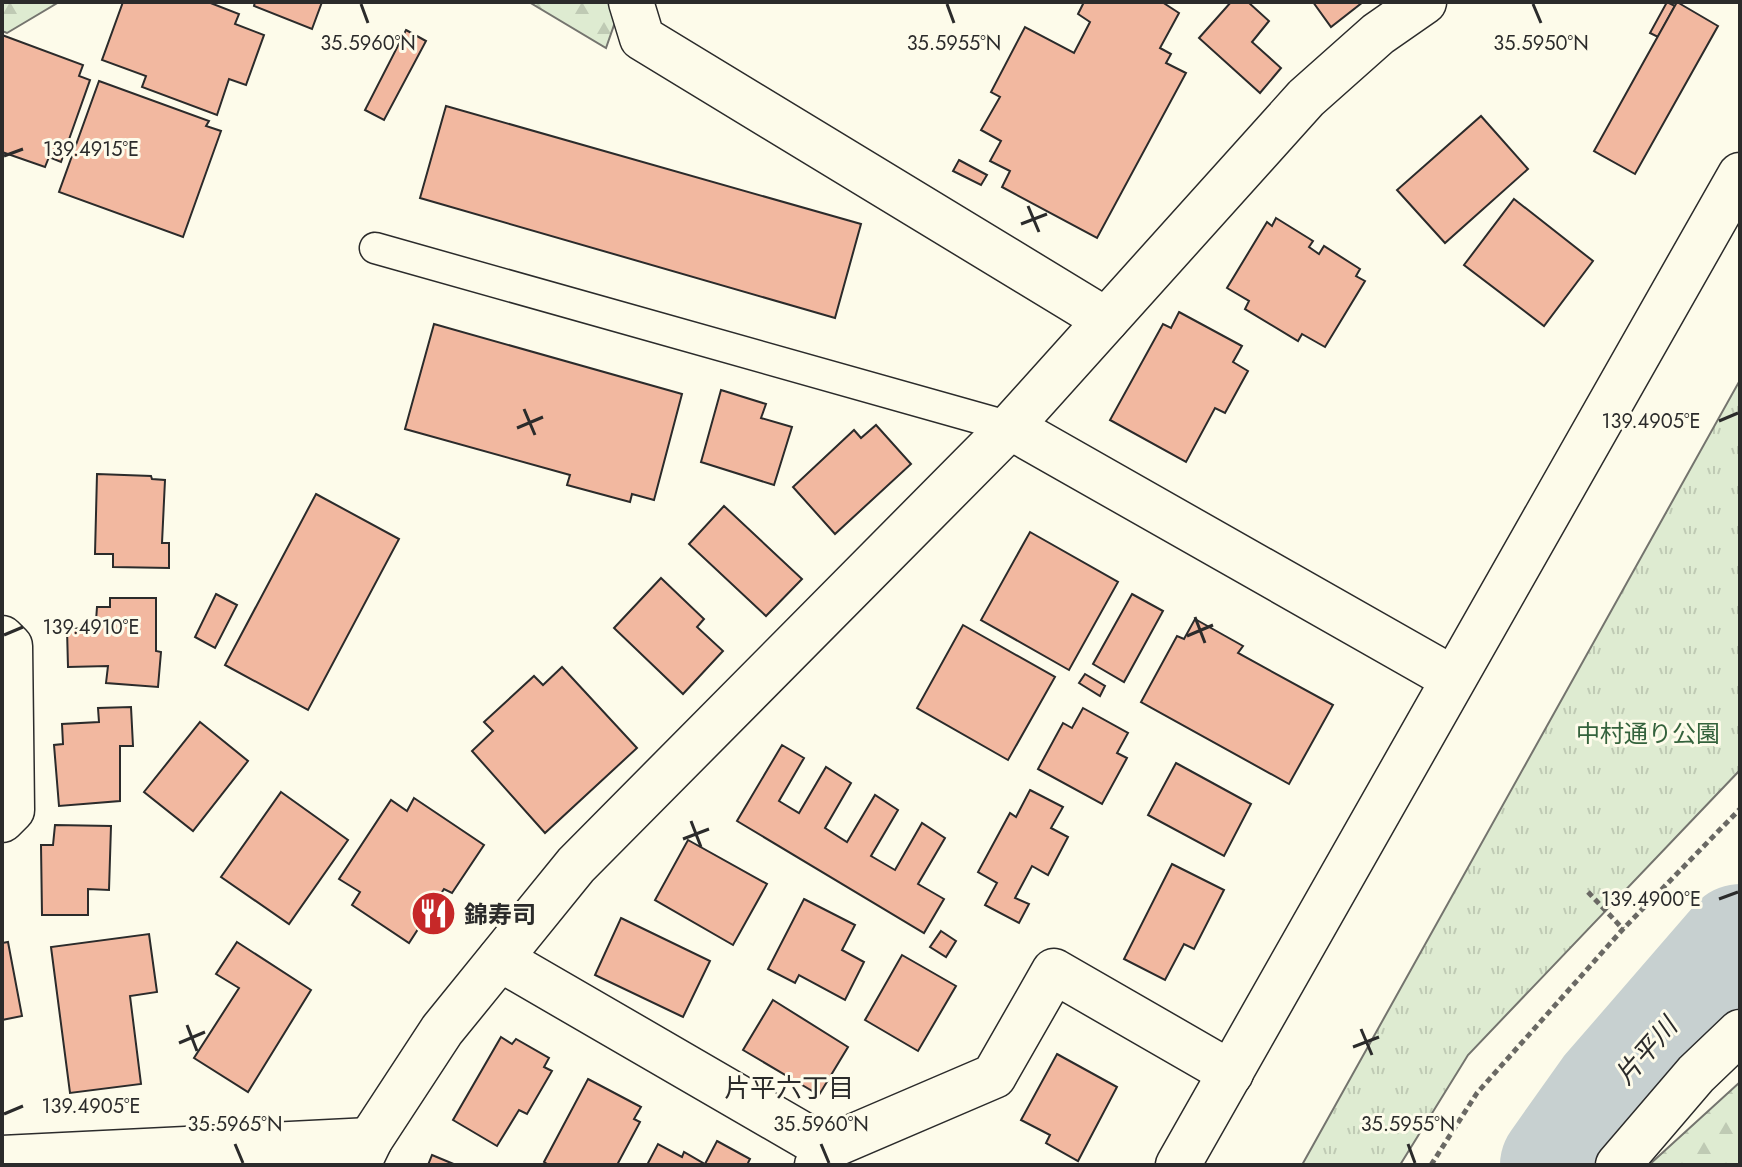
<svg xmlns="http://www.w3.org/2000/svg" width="1742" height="1167" font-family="Jost,'Noto Sans JP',sans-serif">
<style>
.forest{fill:url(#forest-firs);stroke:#74746e;stroke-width:2}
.park{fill:url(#park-tufts);stroke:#74746e;stroke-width:2}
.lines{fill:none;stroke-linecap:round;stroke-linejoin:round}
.river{stroke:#c7d0d0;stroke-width:118}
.building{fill:#f2b8a0;stroke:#2b2b2b;stroke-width:2}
.service-casing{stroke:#2b2b2b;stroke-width:33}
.minor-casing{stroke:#2b2b2b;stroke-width:47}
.secondary-casing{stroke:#2b2b2b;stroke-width:47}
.path{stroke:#6a6964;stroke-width:5;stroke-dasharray:6 4;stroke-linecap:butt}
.service{stroke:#fdfbea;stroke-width:30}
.minor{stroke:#fdfbea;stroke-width:44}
.secondary{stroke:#fdfbea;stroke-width:44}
.ticks{fill:none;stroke:#2b2b2b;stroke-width:3}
.labels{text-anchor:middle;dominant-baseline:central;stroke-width:6;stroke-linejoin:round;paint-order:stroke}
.park-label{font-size:24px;fill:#34623c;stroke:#fdfbea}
.poi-label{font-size:24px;font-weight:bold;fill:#2b2b2b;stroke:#fdfbea;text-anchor:start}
.water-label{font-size:26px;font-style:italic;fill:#2b2b2b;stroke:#fdfbea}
.neighbourhood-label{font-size:26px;fill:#2b2b2b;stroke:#fdfbea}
.ticks-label{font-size:20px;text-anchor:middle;fill:#2b2b2b;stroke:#fdfbea;stroke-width:6;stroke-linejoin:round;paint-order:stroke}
</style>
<defs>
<pattern id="forest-firs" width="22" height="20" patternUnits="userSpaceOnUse" patternTransform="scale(2)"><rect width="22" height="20" fill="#deebd1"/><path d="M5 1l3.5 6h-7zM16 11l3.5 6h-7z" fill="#bfcab4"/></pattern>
<pattern id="park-tufts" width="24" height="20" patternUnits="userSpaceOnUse" patternTransform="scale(2)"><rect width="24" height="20" fill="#deebd1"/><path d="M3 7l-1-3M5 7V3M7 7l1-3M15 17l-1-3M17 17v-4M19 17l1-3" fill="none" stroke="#bfcab4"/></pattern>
</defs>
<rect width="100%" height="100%" fill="#fdfbea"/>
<g class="forest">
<polygon points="2,2 59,2 7,33 2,31"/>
<polygon points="529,2 622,2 606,48"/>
<polygon points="1740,1082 1740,1165 1649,1165"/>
</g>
<polygon class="park" points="1740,380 1740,770 1468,1055 1400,1165 1302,1165"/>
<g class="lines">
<polyline class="river" points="1559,1165 1610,1093 1740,943"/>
</g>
<g class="building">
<polygon points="123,2 208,2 239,14 235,24 264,35 246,85 229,79 217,115 142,87 146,76 102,60"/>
<polygon points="255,2 322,2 312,29 254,6"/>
<polygon points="1084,2 1162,2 1179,13 1160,48 1171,54 1166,63 1186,73 1097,238 1002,187 1010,171 990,161 1001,141 981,130 1000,97 991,92 1025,27 1074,53 1090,22 1078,14"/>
<polygon points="1231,2 1248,2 1269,21 1252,42 1281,68 1260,93 1199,38"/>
<polygon points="1313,2 1363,2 1331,27"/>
<polygon points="1667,2 1675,6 1658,37 1650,33"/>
<polygon points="1677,2 1718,26 1635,174 1594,151"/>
<polygon points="406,30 426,41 384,120 365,110"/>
<polygon points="2,35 83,65 79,76 90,80 61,162 49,157 45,167 2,152"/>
<polygon points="99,81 209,121 206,126 221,131 183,237 59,192"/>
<polygon points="446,106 861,224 835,318 420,198"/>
<polygon points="1481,116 1528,169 1445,243 1397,190"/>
<polygon points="959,160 987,175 981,185 953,171"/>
<polygon points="1514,199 1593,261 1544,326 1464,265"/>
<polygon points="1276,218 1313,241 1309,247 1319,254 1324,246 1360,269 1356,276 1365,281 1325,347 1302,334 1298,341 1245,309 1249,301 1227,288 1267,222 1272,226"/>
<polygon points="1179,312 1242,346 1233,362 1248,371 1225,413 1215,408 1186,462 1110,420 1163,324 1171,328"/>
<polygon points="434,324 682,394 654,500 632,494 630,502 567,485 570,475 405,429"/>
<polygon points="721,390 766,404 761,418 792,427 774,485 701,462"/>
<polygon points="876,425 911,464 835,534 793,487 854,430 861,438"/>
<polygon points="97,474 151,476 152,479 165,480 162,543 169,543 169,568 113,567 113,554 95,554"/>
<polygon points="316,494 399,539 308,710 225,665"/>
<polygon points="724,506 802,579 766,616 689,544"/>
<polygon points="1030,532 1118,582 1069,670 981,620"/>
<polygon points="661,578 704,619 697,627 723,651 683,694 614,628"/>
<polygon points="216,594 237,605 215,648 195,637"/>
<polygon points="1132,594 1163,611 1124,682 1093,664"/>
<polygon points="110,598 156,598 156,651 161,652 158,687 106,683 108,666 68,667 67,629 88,628 87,620 96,621 97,607 110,607"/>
<polygon points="1195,619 1243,646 1238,653 1333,705 1289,784 1141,702 1177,636 1184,639"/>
<polygon points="963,625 1055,677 1008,760 917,708"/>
<polygon points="562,667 637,748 545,833 472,751 493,731 484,722 534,676 543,685"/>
<polygon points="1085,674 1105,686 1100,696 1079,683"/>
<polygon points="131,707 133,746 120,746 120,801 59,806 54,745 63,744 62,724 99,722 98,708"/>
<polygon points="1083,708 1128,733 1117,753 1127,758 1102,804 1038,769 1063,723 1072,728"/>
<polygon points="200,722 248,761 193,831 144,792"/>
<polygon points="782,745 804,758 779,801 799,813 826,767 851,783 825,828 847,842 875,795 898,810 871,856 895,870 922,823 945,838 918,884 944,899 924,933 737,821"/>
<polygon points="1176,763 1251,804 1224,856 1148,815"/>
<polygon points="1030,790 1063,807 1051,828 1068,837 1048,875 1032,866 1015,898 1029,904 1019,923 985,905 997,883 978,872 1010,813 1016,817"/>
<polygon points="281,792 348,840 289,924 221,877"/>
<polygon points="414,798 484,845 452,893 444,889 409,943 352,905 360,892 339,879 391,800 407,811"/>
<polygon points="55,825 111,826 109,890 88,889 88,915 42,915 41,845 53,845"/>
<polygon points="688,840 767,884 733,945 655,900"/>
<polygon points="1172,864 1224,890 1194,949 1184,944 1165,980 1124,959"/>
<polygon points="804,899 855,925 842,950 864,962 845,1000 799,975 795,983 768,969"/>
<polygon points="621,918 710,961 683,1017 595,975"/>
<polygon points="941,931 956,941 946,957 930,947"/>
<polygon points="149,934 157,992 130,996 141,1084 70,1093 51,947"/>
<polygon points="8,942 22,1016 2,1020 2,943"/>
<polygon points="237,942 311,990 248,1092 194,1058 239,988 216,974"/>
<polygon points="902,955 956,986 918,1051 865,1020"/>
<polygon points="773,1000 848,1047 819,1095 743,1050"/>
<polygon points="501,1037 512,1044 516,1039 549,1058 544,1067 552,1071 527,1114 519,1110 497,1146 453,1120"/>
<polygon points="1057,1054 1117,1087 1078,1161 1046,1143 1050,1135 1021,1120"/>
<polygon points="588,1079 641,1107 634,1119 640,1122 617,1165 549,1165 544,1162"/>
<polygon points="717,1141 750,1159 747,1165 647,1165 658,1144 682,1157 684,1152 705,1164"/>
<polygon points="432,1155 456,1165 428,1165"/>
</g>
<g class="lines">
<defs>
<polyline id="service" points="375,248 1010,427"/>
<g id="minor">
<polyline points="631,2 642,38 1106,320"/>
<polyline points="1010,427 1452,678"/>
<polyline points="2,638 10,646 12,810 2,820"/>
<polyline points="500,959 826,1148"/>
<polyline points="2,1158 370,1140"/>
<polyline points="358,1165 370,1140 442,1030 576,865 1010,427 1306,98 1378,34 1424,2"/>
<polyline points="817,1165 826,1148 994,1076 1054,971 1231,1073"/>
<polyline points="1618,1165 1696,1074 1740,1032"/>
</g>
<polyline id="secondary" points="1178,1165 1740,175"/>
</defs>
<use href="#service" class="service-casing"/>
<use href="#minor" class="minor-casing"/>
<use href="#secondary" class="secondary-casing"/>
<g class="path">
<polyline points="1588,892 1623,929"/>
<polyline points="1431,1165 1477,1093 1623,929 1740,809"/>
</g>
<use href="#service" class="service"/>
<use href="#minor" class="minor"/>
<use href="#secondary" class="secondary"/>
</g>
<path class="ticks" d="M361 4 368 23M947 4 954 23M1533 4 1541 23M4 156 23 149M1028 206 1039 232M1021 224 1047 214M524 409 535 435M1719 421 1738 413M517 428 543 417M1195 617 1205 643M4 635 23 627M1187 636 1213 625M691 821 701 847M683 839 709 829M1719 899 1738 892M187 1025 197 1051M1361 1029 1372 1055M179 1043 205 1032M1353 1047 1379 1037M4 1114 23 1106M235 1144 243 1163M821 1144 829 1163M1408 1144 1415 1163"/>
<defs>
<symbol id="restaurant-disc" viewBox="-11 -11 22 22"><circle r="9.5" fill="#c62828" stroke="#fdfbea"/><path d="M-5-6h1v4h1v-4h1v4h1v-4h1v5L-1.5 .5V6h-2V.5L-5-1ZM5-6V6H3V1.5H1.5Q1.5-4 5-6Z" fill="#fff"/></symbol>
</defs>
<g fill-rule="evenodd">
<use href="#restaurant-disc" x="408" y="888" width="51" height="51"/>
</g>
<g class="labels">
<g class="park-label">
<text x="1648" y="733">中村通り公園</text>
</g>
<g class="poi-label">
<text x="464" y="914">錦寿司</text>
</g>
<g class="water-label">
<text transform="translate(1646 1051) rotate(-49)">片平川</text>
</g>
<g class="neighbourhood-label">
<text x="789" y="1088">片平六丁目</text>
</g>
</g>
<g class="ticks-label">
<text x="368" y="50">35.5960°N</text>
<text x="954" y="50">35.5955°N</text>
<text x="1541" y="50">35.5950°N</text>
<text x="91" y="156">139.4915°E</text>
<text x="1651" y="428">139.4905°E</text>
<text x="91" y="634">139.4910°E</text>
<text x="1651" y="906">139.4900°E</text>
<text x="91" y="1113">139.4905°E</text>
<text x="235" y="1131">35.5965°N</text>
<text x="821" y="1131">35.5960°N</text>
<text x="1408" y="1131">35.5955°N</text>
</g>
<rect width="1742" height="1167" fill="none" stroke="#2b2b2b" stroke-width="8"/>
</svg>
